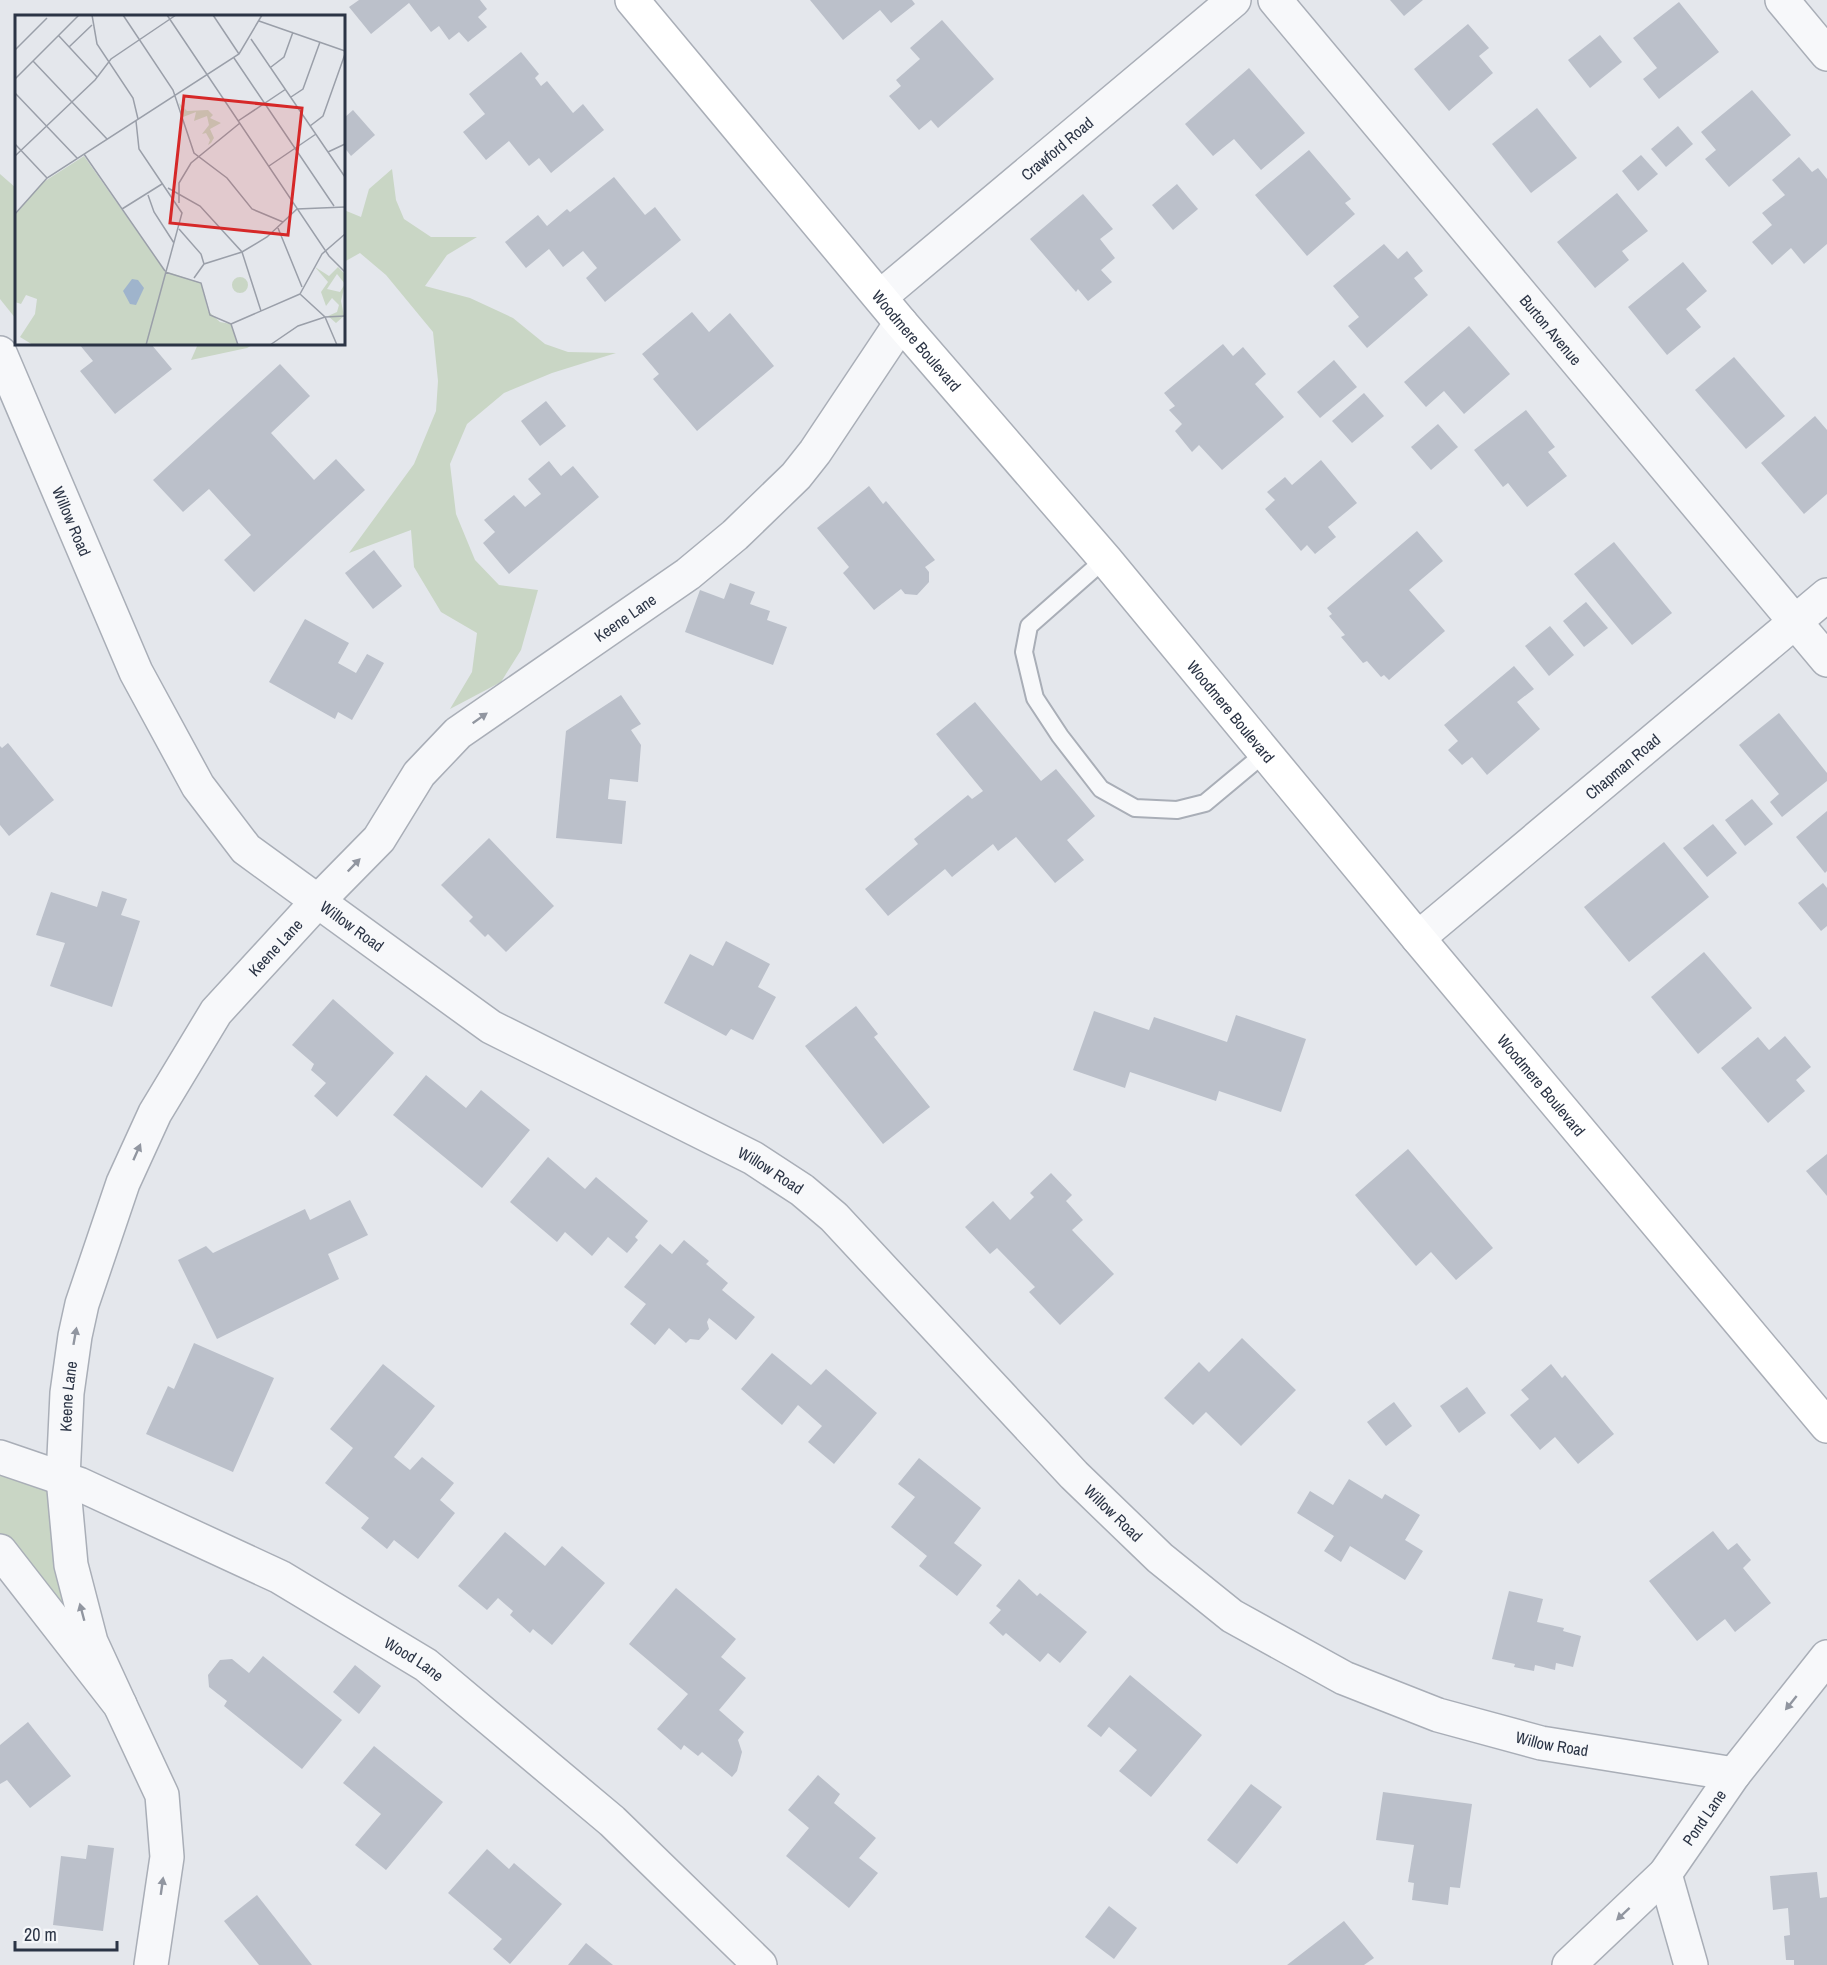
<svg xmlns="http://www.w3.org/2000/svg" width="1827" height="1965" font-family="'Archivo Narrow',sans-serif">
<style>
.green{fill:#c9d6c5}
.building{fill:#bbc0ca}
.lines{fill:none;stroke-linecap:round;stroke-linejoin:round}
.lane-casing{stroke:#a9aeb7;stroke-width:20}
.street-casing{stroke:#a9aeb7;stroke-width:36}
.secondary-casing{stroke:#a9aeb7;stroke-width:36}
.lane{stroke:#f7f8fa;stroke-width:16}
.street{stroke:#f7f8fa;stroke-width:33}
.secondary{stroke:#fff;stroke-width:33}
.oneway{fill:#9196a0}
.labels{text-anchor:middle;dominant-baseline:central;stroke-width:6;stroke-linejoin:round;paint-order:stroke}
.street-label{font-size:16px;fill:#2b3445;stroke:#f4f6f9}
.inset-road{fill:none;stroke:#9a9fa9;stroke-width:1.5}
.view{fill:#d62828;fill-opacity:0.15;stroke:#d62828;stroke-width:3}
.inset-edge{fill:none;stroke:#2b3445;stroke-width:3}
</style>
<rect width="100%" height="100%" fill="#e4e7ec"/>
<g class="green">
<polygon points="392,169 396,200 404,219 431,237 477,237 447,255 425,286 470,298 513,318 545,344 568,352 616,353 552,373 504,393 467,424 450,464 456,514 475,560 499,585 538,590 521,650 501,682 450,709 472,672 477,633 441,612 414,567 411,530 349,553 414,464 436,411 438,381 433,332 386,275 360,253 344,262 344,210 361,217 369,189"/>
<polygon points="0,174 16,188 16,319 0,299"/>
<polygon points="198,344 254,344 247,348 191,360"/>
<polygon points="0,1464 55,1483 80,1641 0,1539"/>
</g>
<g class="building">
<polygon points="359,0 480,0 487,9 478,17 487,27 468,42 459,32 449,40 439,26 431,32 409,3 371,34 349,7"/>
<polygon points="810,0 912,0 915,4 891,23 880,10 843,40"/>
<polygon points="1390,0 1423,0 1404,16"/>
<polygon points="1679,2 1719,52 1659,99 1643,79 1657,68 1633,38"/>
<polygon points="942,20 994,79 938,128 931,120 919,130 889,96 901,86 896,80 920,59 910,48"/>
<polygon points="1468,24 1489,48 1479,56 1493,73 1449,111 1414,69"/>
<polygon points="1600,35 1622,62 1590,88 1568,60"/>
<polygon points="521,52 539,74 535,78 541,86 547,81 573,113 583,104 604,130 551,173 539,158 529,166 509,141 486,160 463,132 485,114 469,94"/>
<polygon points="1249,68 1305,133 1261,170 1234,139 1213,156 1185,124"/>
<polygon points="1752,90 1791,135 1729,187 1705,159 1716,150 1701,132"/>
<polygon points="1537,108 1577,158 1531,193 1492,144"/>
<polygon points="353,110 375,135 351,156 344,147 344,118"/>
<polygon points="1678,126 1693,144 1666,167 1651,149"/>
<polygon points="1309,150 1351,199 1345,203 1355,214 1307,256 1255,195"/>
<polygon points="1641,155 1658,174 1638,191 1622,171"/>
<polygon points="1799,157 1812,172 1818,168 1827,179 1827,244 1804,264 1791,248 1772,265 1752,242 1772,225 1762,213 1785,195 1772,180"/>
<polygon points="614,177 645,215 655,207 681,240 605,302 586,278 597,268 583,251 563,267 549,249 526,268 505,242 538,215 547,226 567,209 570,212"/>
<polygon points="1177,184 1198,209 1173,230 1152,205"/>
<polygon points="1617,193 1648,231 1622,251 1629,260 1595,288 1557,242"/>
<polygon points="1083,194 1113,229 1100,239 1115,258 1101,270 1112,282 1088,301 1078,289 1076,292 1030,239"/>
<polygon points="1384,244 1398,259 1407,251 1423,271 1414,278 1428,295 1367,348 1348,326 1359,317 1333,286"/>
<polygon points="1683,262 1707,291 1686,309 1701,327 1667,355 1628,307"/>
<polygon points="692,312 709,332 730,313 774,366 697,431 653,379 659,374 642,354"/>
<polygon points="1469,326 1510,374 1464,414 1444,391 1426,407 1404,382"/>
<polygon points="79,344 151,344 172,369 115,414 80,371 93,361"/>
<polygon points="1223,344 1233,356 1243,347 1266,374 1255,384 1284,417 1222,470 1199,445 1192,452 1175,431 1182,424 1169,410 1175,406 1164,393"/>
<polygon points="1734,357 1785,416 1746,449 1695,390"/>
<polygon points="1334,360 1357,387 1320,418 1297,392"/>
<polygon points="280,364 310,396 271,433 314,480 336,459 365,490 254,592 224,560 251,535 209,489 183,512 153,480"/>
<polygon points="1364,393 1384,416 1352,443 1332,421"/>
<polygon points="546,401 566,426 540,446 521,421"/>
<polygon points="1526,410 1555,447 1548,452 1567,476 1527,507 1508,483 1503,487 1474,450"/>
<polygon points="1815,416 1827,430 1827,494 1804,514 1761,463"/>
<polygon points="1438,424 1458,447 1431,470 1411,447"/>
<polygon points="1321,460 1357,503 1328,527 1336,537 1315,554 1307,545 1301,551 1265,509 1275,500 1267,492 1285,477 1292,485"/>
<polygon points="549,461 561,476 573,466 599,497 509,574 483,543 495,532 484,520 514,495 525,507 541,494 528,479"/>
<polygon points="869,486 883,504 886,501 935,560 925,567 929,572 929,582 917,595 905,594 901,589 874,610 843,573 849,567 817,528"/>
<polygon points="1417,531 1443,561 1409,590 1445,631 1389,680 1384,675 1381,677 1367,661 1363,663 1341,637 1345,635 1329,616 1332,614 1327,608"/>
<polygon points="1614,542 1672,613 1632,645 1574,574"/>
<polygon points="374,550 402,586 373,609 345,573"/>
<polygon points="730,583 755,592 750,604 770,611 767,620 787,627 773,665 685,632 700,590 724,599"/>
<polygon points="1586,602 1608,628 1584,647 1563,621"/>
<polygon points="305,619 349,643 338,663 356,673 367,654 384,663 352,720 338,712 335,719 269,682"/>
<polygon points="1550,626 1574,655 1549,676 1525,646"/>
<polygon points="1514,666 1534,689 1517,702 1540,729 1487,775 1472,757 1462,765 1448,750 1458,741 1444,725"/>
<polygon points="621,695 641,724 631,730 641,745 638,782 610,779 608,799 626,801 622,844 556,838 566,731"/>
<polygon points="975,702 1041,781 1056,769 1095,816 1067,840 1084,860 1055,883 1016,837 998,851 993,844 952,877 945,869 888,916 865,889 918,844 914,839 968,795 972,799 983,791 936,734"/>
<polygon points="1779,713 1827,773 1827,781 1782,817 1770,802 1779,794 1739,745"/>
<polygon points="8,743 54,800 9,836 0,825 0,746 2,748"/>
<polygon points="1752,799 1773,824 1745,846 1725,820"/>
<polygon points="1827,811 1827,871 1825,873 1796,837"/>
<polygon points="1713,824 1737,853 1707,877 1683,848"/>
<polygon points="489,838 554,906 506,952 488,934 485,937 469,921 473,917 441,885"/>
<polygon points="1664,842 1709,897 1629,962 1584,907"/>
<polygon points="1823,883 1827,888 1827,926 1821,931 1798,903"/>
<polygon points="102,891 127,899 121,915 140,921 112,1007 50,986 65,943 36,935 51,892 97,907"/>
<polygon points="726,941 770,964 758,987 776,997 753,1040 731,1029 726,1036 664,1003 690,954 713,966"/>
<polygon points="1704,952 1752,1008 1698,1054 1651,997"/>
<polygon points="333,999 394,1053 337,1117 314,1096 326,1083 311,1070 314,1064 292,1045"/>
<polygon points="856,1006 878,1034 874,1037 930,1107 883,1144 805,1046"/>
<polygon points="1094,1011 1149,1030 1154,1017 1227,1042 1236,1015 1306,1039 1281,1112 1219,1091 1216,1101 1130,1072 1125,1088 1073,1070"/>
<polygon points="1785,1036 1811,1067 1796,1080 1805,1091 1768,1123 1721,1068 1758,1037 1769,1050"/>
<polygon points="426,1075 466,1108 481,1090 530,1130 482,1188 393,1115"/>
<polygon points="1408,1149 1493,1248 1456,1280 1431,1252 1416,1266 1355,1195"/>
<polygon points="1827,1154 1827,1196 1806,1171"/>
<polygon points="548,1157 585,1189 596,1177 648,1221 635,1237 638,1240 627,1253 608,1237 592,1256 565,1232 557,1242 510,1202"/>
<polygon points="1051,1173 1072,1195 1066,1201 1083,1220 1072,1230 1114,1274 1060,1325 1029,1292 1035,1287 997,1248 990,1254 965,1227 993,1201 1010,1220 1034,1197 1030,1193"/>
<polygon points="350,1200 368,1235 328,1254 339,1279 217,1339 178,1260 206,1246 213,1253 305,1209 310,1220"/>
<polygon points="684,1240 709,1261 706,1264 728,1283 722,1290 755,1317 736,1340 709,1318 707,1322 709,1329 699,1340 690,1339 686,1343 669,1328 655,1345 630,1324 646,1304 624,1287 660,1244 672,1254"/>
<polygon points="1242,1338 1296,1390 1241,1446 1206,1412 1193,1425 1164,1398 1199,1362 1209,1372"/>
<polygon points="194,1343 274,1378 233,1472 146,1434 168,1386 174,1389"/>
<polygon points="772,1353 811,1385 826,1369 877,1413 834,1464 808,1442 822,1426 798,1405 782,1425 741,1389"/>
<polygon points="383,1364 435,1406 394,1457 410,1470 422,1457 454,1483 440,1500 455,1513 418,1559 394,1540 387,1549 361,1528 369,1518 325,1483 353,1448 330,1429"/>
<polygon points="1551,1364 1562,1378 1565,1375 1614,1434 1578,1464 1555,1437 1540,1450 1510,1415 1529,1399 1521,1390"/>
<polygon points="1467,1387 1486,1413 1459,1433 1440,1406"/>
<polygon points="1394,1402 1412,1426 1386,1446 1367,1422"/>
<polygon points="919,1458 981,1508 954,1543 982,1565 957,1596 919,1566 927,1556 891,1527 915,1497 898,1484"/>
<polygon points="1349,1479 1382,1499 1385,1494 1420,1515 1405,1540 1423,1551 1405,1580 1350,1546 1341,1562 1324,1551 1334,1536 1297,1513 1310,1491 1333,1505"/>
<polygon points="1713,1531 1728,1550 1737,1543 1751,1560 1743,1568 1771,1603 1735,1632 1725,1619 1697,1641 1649,1581"/>
<polygon points="505,1532 545,1566 562,1546 605,1583 552,1645 533,1629 530,1633 510,1615 513,1611 498,1598 487,1610 458,1586"/>
<polygon points="1019,1579 1037,1596 1040,1593 1087,1632 1060,1663 1048,1653 1040,1662 1006,1633 1003,1636 989,1623 1001,1610 996,1606"/>
<polygon points="676,1588 736,1639 721,1657 746,1678 719,1710 744,1732 738,1740 742,1752 737,1771 732,1777 702,1752 698,1756 684,1745 681,1750 657,1729 688,1694 629,1644"/>
<polygon points="1509,1591 1543,1599 1537,1622 1564,1628 1563,1631 1581,1636 1573,1667 1556,1663 1555,1670 1535,1665 1534,1671 1514,1667 1515,1664 1492,1659"/>
<polygon points="263,1656 342,1720 302,1769 224,1706 227,1701 209,1687 208,1675 220,1660 232,1659 249,1673"/>
<polygon points="355,1665 381,1686 359,1714 333,1692"/>
<polygon points="1130,1675 1202,1735 1151,1797 1119,1771 1137,1750 1109,1727 1101,1737 1087,1726"/>
<polygon points="28,1722 71,1776 30,1808 7,1780 0,1784 0,1745"/>
<polygon points="374,1746 443,1802 386,1870 355,1845 381,1814 343,1783"/>
<polygon points="818,1775 840,1794 834,1803 876,1838 859,1858 878,1873 849,1908 786,1856 809,1828 788,1810"/>
<polygon points="1251,1784 1282,1807 1237,1864 1207,1840"/>
<polygon points="1383,1792 1472,1804 1460,1888 1450,1887 1448,1905 1412,1900 1414,1883 1408,1882 1414,1845 1376,1840"/>
<polygon points="88,1845 114,1848 103,1931 53,1925 61,1856 86,1859"/>
<polygon points="487,1849 509,1869 514,1863 562,1904 510,1964 493,1949 502,1939 448,1893"/>
<polygon points="1817,1872 1820,1898 1827,1897 1827,1965 1794,1965 1794,1960 1786,1960 1784,1936 1790,1935 1788,1908 1773,1910 1770,1876"/>
<polygon points="257,1895 312,1965 259,1965 224,1921"/>
<polygon points="1109,1906 1137,1928 1114,1959 1085,1937"/>
<polygon points="1344,1921 1374,1958 1364,1965 1287,1965"/>
<polygon points="586,1943 613,1965 568,1965"/>
</g>
<g class="lines">
<defs>
<polyline id="lane" points="1105,559 1029,626 1024,652 1035,698 1060,736 1101,789 1135,808 1177,810 1205,803 1265,753"/>
<g id="street">
<path id="s1" d="M1275 0 1827 660"/>
<polyline points="1782,0 1827,54"/>
<path id="s2" d="M880 297 1234 0"/>
<path id="s3" d="M0 353 136 672 198 786 246 849 491 1027 753 1158 802 1190 834 1217 1074 1475 1160 1558 1232 1616 1344 1678 1438 1715 1541 1743 1734 1774"/>
<path id="s4" d="M1418 938 1827 595"/>
<path id="s5" d="M0 1457 79 1484 280 1577 426 1665 612 1821 760 1965"/>
<polyline points="0,1551 120,1705 162,1795 167,1857 151,1965"/>
<path id="s6" d="M120 1705 91 1642 71 1565 63 1478 67 1393 75 1336 82 1304 123 1183 155 1113 216 1012 317 902 379 839 419 774 458 733 688 574 735 535 796 476 815 452 901 323"/>
<polyline points="1665,1874 1691,1965"/>
<path id="s7" d="M1569 1965 1665 1874 1734 1774 1827 1657"/>
</g>
<g id="secondary">
<path id="s8" d="M632 0 901 323 1105 559 1418 938 1827 1426"/>
</g>
</defs>
<use href="#lane" class="lane-casing"/>
<use href="#street" class="street-casing"/>
<use href="#secondary" class="secondary-casing"/>
<use href="#lane" class="lane"/>
<use href="#street" class="street"/>
<use href="#secondary" class="secondary"/>
</g>
<defs><path id="oneway-solid" d="M-6-.8H1V-3.2L6.5 0L1 3.2V.8H-6Z" transform="scale(1.5)"/></defs>
<g class="oneway">
<use href="#oneway-solid" transform="translate(480 718) rotate(-35)"/>
<use href="#oneway-solid" transform="translate(354 865) rotate(-46)"/>
<use href="#oneway-solid" transform="translate(137 1152) rotate(-66)"/>
<use href="#oneway-solid" transform="translate(75 1336) rotate(-80)"/>
<use href="#oneway-solid" transform="translate(82 1612) rotate(-105)"/>
<use href="#oneway-solid" transform="translate(1791 1703) rotate(129)"/>
<use href="#oneway-solid" transform="translate(162 1886) rotate(-82)"/>
<use href="#oneway-solid" transform="translate(1623 1914) rotate(137)"/>
</g>
<g class="labels">
<g class="street-label">
<text stroke="none"><textPath href="#s2" startOffset="231">Crawford Road</textPath></text>
<text stroke="none"><textPath href="#s1" startOffset="430">Burton Avenue</textPath></text>
<text stroke="none"><textPath href="#s8" startOffset="444">Woodmere Boulevard</textPath></text>
<text stroke="none"><textPath href="#s3" startOffset="183">Willow Road</textPath></text>
<text stroke="none"><textPath href="#s6" startOffset="1308">Keene Lane</textPath></text>
<text stroke="none"><textPath href="#s8" startOffset="930">Woodmere Boulevard</textPath></text>
<text stroke="none"><textPath href="#s4" startOffset="267">Chapman Road</textPath></text>
<text stroke="none"><textPath href="#s3" startOffset="687">Willow Road</textPath></text>
<text stroke="none"><textPath href="#s6" startOffset="822">Keene Lane</textPath></text>
<text stroke="none"><textPath href="#s8" startOffset="1416">Woodmere Boulevard</textPath></text>
<text stroke="none"><textPath href="#s3" startOffset="1173">Willow Road</textPath></text>
<text stroke="none"><textPath href="#s6" startOffset="318">Keene Lane</textPath></text>
<text stroke="none"><textPath href="#s3" startOffset="1659">Willow Road</textPath></text>
<text stroke="none"><textPath href="#s5" startOffset="462">Wood Lane</textPath></text>
<text stroke="none"><textPath href="#s3" startOffset="2163">Willow Road</textPath></text>
<text stroke="none"><textPath href="#s7" startOffset="201">Pond Lane</textPath></text>
</g>
</g>
<g transform="translate(15 15)">
<rect width="330" height="330" fill="#e4e7ec"/>
<path d="M164 88 172 96 193 95 198 100 195 103 206 108 195 114 199 123 196 128 193 130 195 125 191 118 187 119 194 110 192 101 179 106 181 97 168 102ZM69 141 150 256 186 268 193 296 205 307 216 309 223 330H18L5 322 20 299 22 284 11 280 6 289 0 287V200L27 168ZM300 252 314 261 323 252 330 259V269L322 259 312 274 325 277 330 269 326 286 329 301 321 308 313 301 322 297 324 290 317 283 311 291 306 277 313 267ZM217 270a8 8 0 1 1 16 0a8 8 0 1 1-16 0Z" fill="#c9d6c5"/>
<path d="M117 264 123 265 129 273 121 290 115 289 108 276Z" fill="#9fb4cc"/>
<path class="inset-road" d="M77 0 82 29 118 83 123 104M108 0 158 75 179 138 212 163 237 194 268 207M152 0 314 241 330 257M198 0 224 39M244 6 330 36M44 21 82 62M236 24 330 162M54 32 77 10M0 35 32 3M219 43 319 191M18 46 92 124M256 52 269 42 278 17M0 64 64 0M0 78 62 143M276 82 288 74 305 27M121 106 124 134 167 198 131 330M223 106 271 74M295 111 308 101 330 39M0 129 32 163M313 137 330 129M69 139 150 256M0 141 80 65 96 44 161 0M254 151 301 119M153 173 185 191 227 237 246 296M133 180 139 197 159 228M164 188V168L176 148 225 108M107 194 147 169M0 199 32 163 224 39 247 0M263 213 287 272M164 214 186 239 189 249M150 257 186 268 195 300 216 309M179 263 189 249 227 237 252 222 282 194 330 192M285 279 307 239 330 219M285 279 310 302 322 330M216 309 285 279M216 309 223 330M255 330 283 311 310 302 330 301"/>
<path class="view" d="M169 81 287 93 273 220 155 208Z"/>
<rect width="330" height="330" class="inset-edge"/>
</g>
<path d="M15 1941v9h102v-9" fill="none" stroke="#2b3445" stroke-width="3"/>
<text x="24" y="1941" font-size="18" fill="#2b3445" stroke="#f4f6f9" stroke-width="4.5" paint-order="stroke">20 m</text>
</svg>
